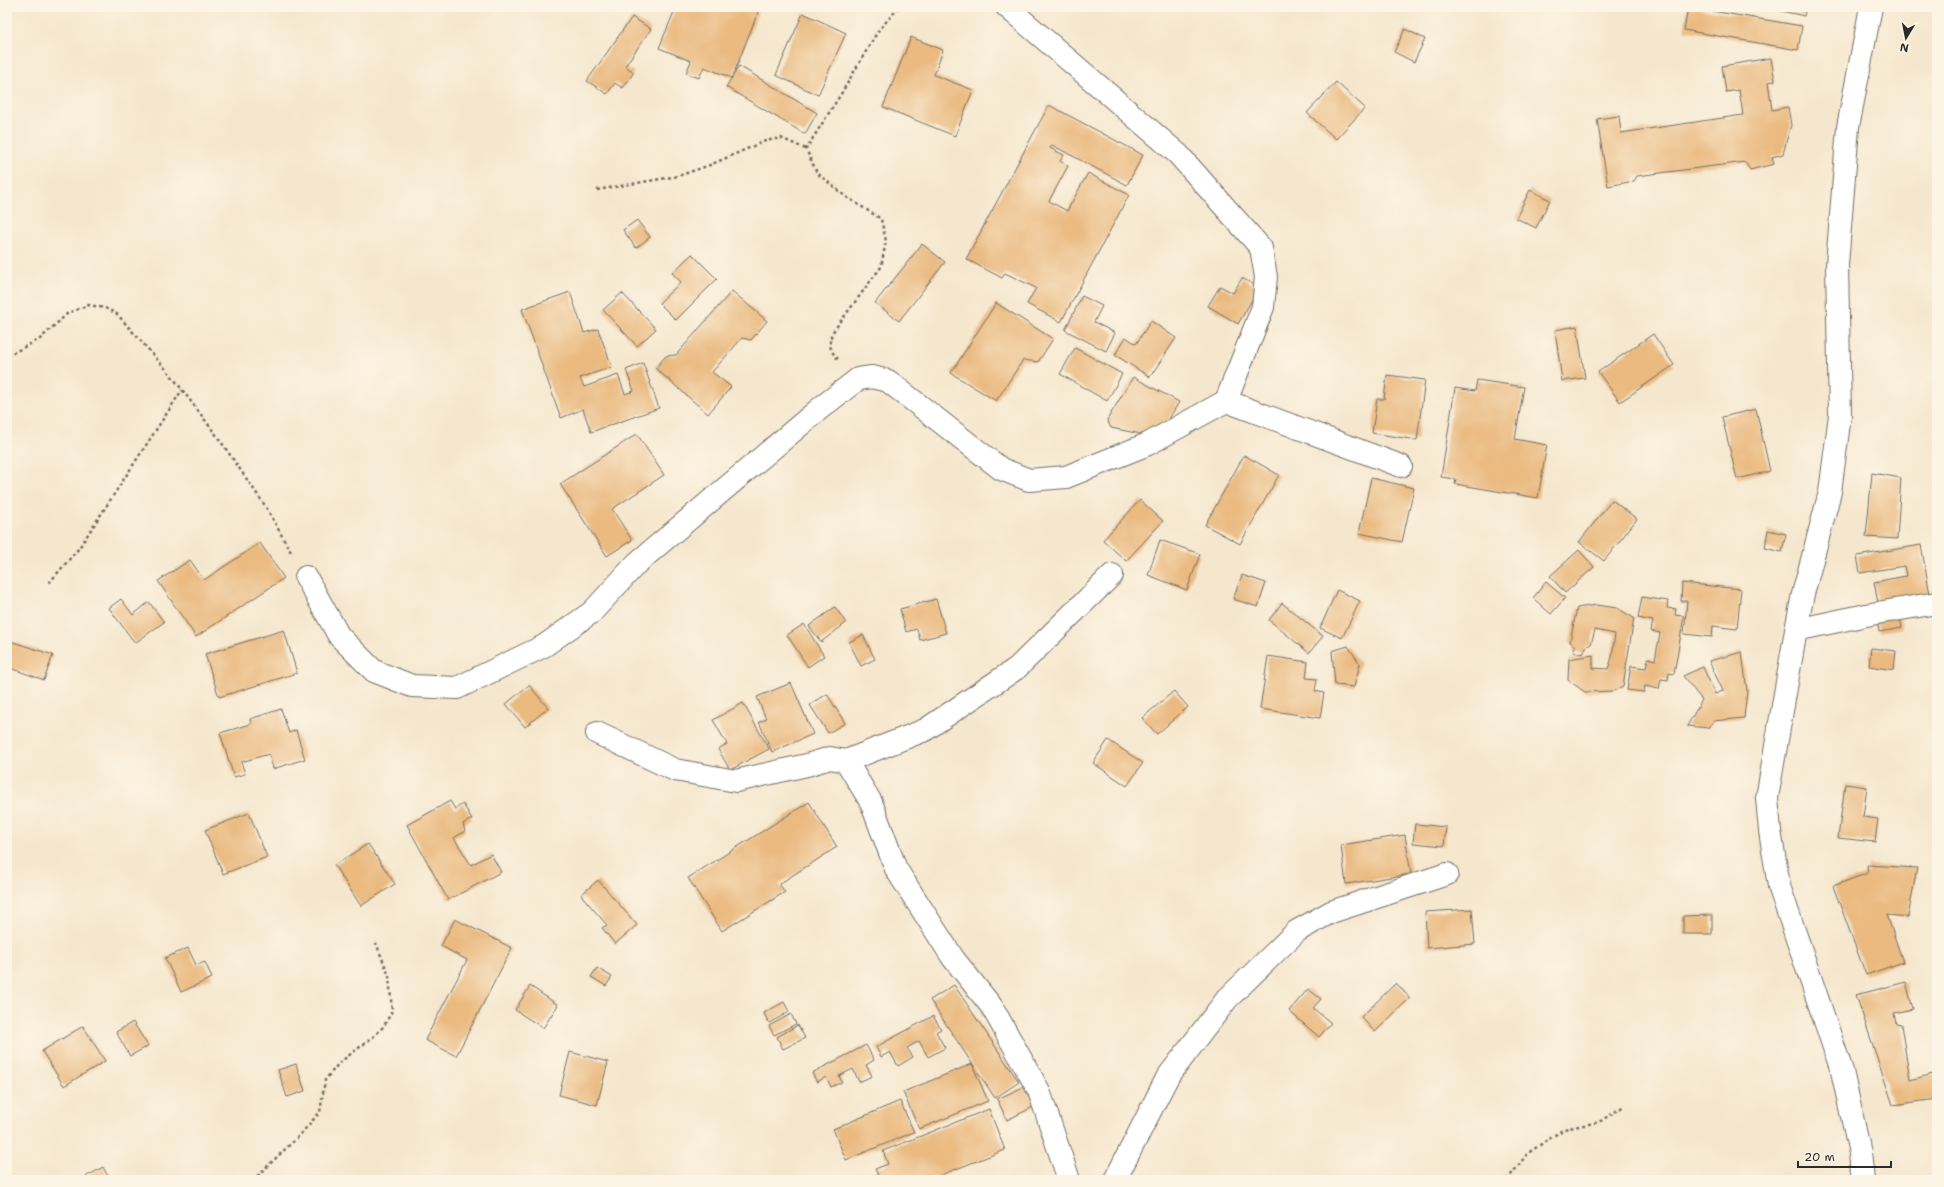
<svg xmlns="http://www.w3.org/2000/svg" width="1944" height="1187" font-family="'Shantell Sans',sans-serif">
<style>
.building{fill:#eaba80}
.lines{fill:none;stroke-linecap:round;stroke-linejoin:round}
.minor-casing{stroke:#726d64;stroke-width:24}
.path{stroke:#726d64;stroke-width:2.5;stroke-dasharray:3 3;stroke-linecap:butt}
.minor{stroke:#fff;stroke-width:22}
</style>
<rect width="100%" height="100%" fill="#fcf5e5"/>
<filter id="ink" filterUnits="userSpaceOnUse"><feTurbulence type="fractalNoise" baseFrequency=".025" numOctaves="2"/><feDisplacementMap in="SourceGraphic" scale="8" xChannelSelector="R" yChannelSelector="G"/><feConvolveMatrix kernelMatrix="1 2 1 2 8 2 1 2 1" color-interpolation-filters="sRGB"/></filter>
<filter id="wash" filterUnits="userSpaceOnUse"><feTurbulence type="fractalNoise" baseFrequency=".012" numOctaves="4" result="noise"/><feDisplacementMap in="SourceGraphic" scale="16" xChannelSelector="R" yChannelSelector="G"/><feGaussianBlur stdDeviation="0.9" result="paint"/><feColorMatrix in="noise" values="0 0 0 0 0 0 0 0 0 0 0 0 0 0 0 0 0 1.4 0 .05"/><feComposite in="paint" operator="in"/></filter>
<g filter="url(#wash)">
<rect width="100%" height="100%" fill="#f5e7ce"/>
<g id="blocks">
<g class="building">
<polygon points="676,7 760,7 732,78 704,67 699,78 686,73 691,61 659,48"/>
<polygon points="1688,7 1802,26 1798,50 1684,30"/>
<polygon points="1764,7 1806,7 1804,16"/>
<polygon points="803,13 846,33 818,95 776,75"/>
<polygon points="632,17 651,29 625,66 634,72 623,88 615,83 607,94 587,81"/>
<polygon points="1405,29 1425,39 1414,62 1394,52"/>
<polygon points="911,37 943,50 934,75 973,90 955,136 883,107"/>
<polygon points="1771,58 1775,81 1768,82 1772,110 1788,107 1791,125 1783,154 1772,157 1774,164 1750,170 1745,162 1637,176 1634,181 1608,186 1597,119 1619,116 1621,133 1743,115 1739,90 1726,92 1722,66"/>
<polygon points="739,66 817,113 805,134 726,87"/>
<polygon points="1336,82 1365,108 1336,139 1307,113"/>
<polygon points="1049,105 1143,155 1127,185 1052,145 1050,148 1064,155 1060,161 1068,166 1049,201 1067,211 1088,173 1129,195 1061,322 1027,304 1036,288 1005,273 1002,278 966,259"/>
<polygon points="1530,190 1550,200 1536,228 1516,218"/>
<polygon points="637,220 650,237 636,248 623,230"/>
<polygon points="922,244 945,262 899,321 875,303"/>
<polygon points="692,254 717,279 676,320 659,303 681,282 672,273"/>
<polygon points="1242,278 1259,288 1238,324 1208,306 1220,286 1233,293"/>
<polygon points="732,291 767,321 751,340 742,338 712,372 731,387 708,414 655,368 666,356 676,355"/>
<polygon points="570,292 584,333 598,329 612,367 580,378 584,387 618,375 625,394 634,391 626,370 643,363 659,408 591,432 583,409 561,418 522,309"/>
<polygon points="622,293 656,329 637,346 603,310"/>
<polygon points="1082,296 1102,306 1094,322 1115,333 1106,351 1065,330"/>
<polygon points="996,303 1053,339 1038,362 1023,360 996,401 951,373"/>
<polygon points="1151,321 1176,338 1150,377 1115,355 1126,337 1136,344"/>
<polygon points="1577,326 1585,378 1562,381 1555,330"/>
<polygon points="1653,334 1674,365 1620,402 1598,372"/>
<polygon points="1075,348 1122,374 1107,401 1060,374"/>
<polygon points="1387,375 1425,380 1417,440 1372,433 1377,399 1384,399"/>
<polygon points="1133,377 1179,402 1166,424 1146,435 1111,428 1107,420"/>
<polygon points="1477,380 1524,387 1515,439 1547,445 1538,498 1455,484 1456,479 1441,477 1455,388 1475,391"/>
<polygon points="1756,409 1770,471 1737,479 1722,417"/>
<polygon points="637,434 664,475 612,509 632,540 607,556 560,484"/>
<polygon points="1244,455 1279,475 1240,544 1205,525"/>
<polygon points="1872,473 1901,478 1897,539 1866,537"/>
<polygon points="1371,478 1414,488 1402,542 1359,533"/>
<polygon points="1140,500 1163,521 1126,561 1103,540"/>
<polygon points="1612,500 1637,519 1604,561 1579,542"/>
<polygon points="1768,530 1786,534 1782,552 1765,548"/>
<polygon points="1160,540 1200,554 1187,590 1148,575"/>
<polygon points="260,543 284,578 196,637 158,581 190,560 204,580"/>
<polygon points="1921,545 1930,594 1878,603 1874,582 1906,576 1904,566 1860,573 1857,556"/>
<polygon points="1579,550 1594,567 1565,593 1550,576"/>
<polygon points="1242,575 1266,583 1258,607 1233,599"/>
<polygon points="1546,582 1565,598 1551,614 1533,598"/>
<polygon points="1682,583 1741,589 1737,629 1713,626 1712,637 1684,634 1687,601 1681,601"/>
<polygon points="1337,590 1360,601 1342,638 1320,628"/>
<polygon points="1642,597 1668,601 1667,608 1676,609 1675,615 1684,616 1674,674 1669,673 1668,680 1661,679 1659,689 1645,686 1644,692 1627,690 1631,666 1646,668 1648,658 1655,660 1660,633 1651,631 1653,621 1638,618"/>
<polygon points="121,599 133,615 149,602 164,622 135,643 109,608"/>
<polygon points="936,599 946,633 920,640 917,629 906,632 900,609"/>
<polygon points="1282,603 1323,636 1309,653 1269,620"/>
<polygon points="1596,605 1617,608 1634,618 1623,686 1613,691 1585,692 1568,680 1569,659 1593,655 1593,668 1608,669 1612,657 1615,634 1595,630 1591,644 1586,647 1583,654 1573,652 1575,646 1570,642 1577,608"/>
<polygon points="835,607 846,623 821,642 809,626"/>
<polygon points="1899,614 1902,628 1879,632 1877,618"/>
<polygon points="804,624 824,656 808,667 787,635"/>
<polygon points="284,630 297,673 219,697 205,654"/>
<polygon points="863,635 875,659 861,666 849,642"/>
<polygon points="7,640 53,655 44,680 7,667"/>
<polygon points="1348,646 1360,664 1354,687 1335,685 1332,651"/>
<polygon points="1871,648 1896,651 1894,670 1869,666"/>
<polygon points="1742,652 1747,691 1744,718 1713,721 1709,728 1687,726 1702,700 1683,676 1703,667 1715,694 1723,691 1709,661"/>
<polygon points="1268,656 1308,662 1306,678 1317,679 1315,691 1324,693 1320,718 1260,709"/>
<polygon points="791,683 813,734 772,752 759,722 766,719 757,697"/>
<polygon points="529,685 548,708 525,727 506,704"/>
<polygon points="1174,691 1188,707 1157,734 1142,718"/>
<polygon points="827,694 845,723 828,733 810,705"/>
<polygon points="743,703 769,749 730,770 718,749 727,744 713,720"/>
<polygon points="281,709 289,733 296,730 305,759 273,769 269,754 241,762 245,774 234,777 220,733 251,724 250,719"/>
<polygon points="1108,740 1143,763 1127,786 1093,763"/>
<polygon points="1845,784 1867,787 1863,817 1878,819 1875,842 1838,838"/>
<polygon points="450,801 455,809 463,804 472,819 463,824 465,831 454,838 471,865 491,854 501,872 448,900 407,825"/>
<polygon points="809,802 837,847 779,884 785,892 722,931 688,878"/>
<polygon points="249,813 267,857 223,874 205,830"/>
<polygon points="1415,824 1446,827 1444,846 1413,843"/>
<polygon points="1405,835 1411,874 1346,884 1341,845"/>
<polygon points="368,844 395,884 361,906 334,865"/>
<polygon points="1867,865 1917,868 1908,917 1887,915 1903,962 1866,975 1833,886 1868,873"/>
<polygon points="598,880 637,925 615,944 602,928 607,925 581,895"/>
<polygon points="1472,909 1475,944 1427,948 1425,912"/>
<polygon points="1712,915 1712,934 1683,934 1683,916"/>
<polygon points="455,919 512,948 456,1056 425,1040 467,960 441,946"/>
<polygon points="188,948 196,965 205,962 212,978 181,992 165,958"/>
<polygon points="597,968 612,977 606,986 591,977"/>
<polygon points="1906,982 1913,1009 1894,1013 1896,1024 1901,1025 1910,1080 1937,1073 1937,1099 1893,1105 1856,995"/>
<polygon points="1396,983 1410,998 1375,1032 1361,1017"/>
<polygon points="954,985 1019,1082 995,1098 930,1000"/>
<polygon points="530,986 558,1005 543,1028 515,1010"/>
<polygon points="1308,989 1321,999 1313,1008 1331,1023 1319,1037 1289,1011"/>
<polygon points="784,1002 789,1012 769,1023 764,1013"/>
<polygon points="791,1014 796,1024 774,1035 769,1026"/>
<polygon points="933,1016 941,1029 936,1032 945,1048 928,1057 919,1041 907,1048 913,1057 898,1066 890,1052 881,1057 876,1047"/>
<polygon points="133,1022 148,1046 130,1056 116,1032"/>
<polygon points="798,1025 805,1038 783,1049 777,1037"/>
<polygon points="83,1026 105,1061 64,1086 42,1051"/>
<polygon points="866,1045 874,1060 866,1065 872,1076 859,1082 853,1069 839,1076 842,1082 831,1087 826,1077 817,1082 812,1073"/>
<polygon points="570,1052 608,1062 597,1105 559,1095"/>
<polygon points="296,1064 305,1091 287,1097 278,1070"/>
<polygon points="972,1064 988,1101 919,1129 903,1092"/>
<polygon points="1028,1085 1037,1105 1007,1120 997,1099"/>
<polygon points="900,1101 914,1132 846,1160 833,1129"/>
<polygon points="989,1109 1005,1150 928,1180 865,1180 878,1175 875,1169 888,1164 883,1151"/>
<polygon points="103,1167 110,1180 80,1180"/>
</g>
</g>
</g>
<g filter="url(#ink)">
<use href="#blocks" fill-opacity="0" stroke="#726d64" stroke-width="1"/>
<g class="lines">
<defs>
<g id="minor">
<polyline points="1226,401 1401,466"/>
<polyline points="306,577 339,636 374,671 412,686 457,688 544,646 592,612 637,563 818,410 858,379 872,377 888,381 1001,469 1029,480 1066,477 1148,444 1226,401 1263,307 1266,277 1261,248 1178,154 1007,7"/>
<polyline points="1796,630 1871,614 1937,603"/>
<polyline points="597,733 675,770 736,781 807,765 830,758 846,761 871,802 896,869 953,958 992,1007 1039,1091 1069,1180"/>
<polyline points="846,761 925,730 1017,668 1112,575"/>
<polyline points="1115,1180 1167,1078 1227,999 1297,931 1331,912 1447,874"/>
<polyline points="1863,1180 1860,1153 1842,1071 1779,886 1770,831 1767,798 1796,630 1803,594 1830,492 1840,415 1837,265 1848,127 1871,7"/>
</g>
</defs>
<use href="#minor" class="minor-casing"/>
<g class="path">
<polyline points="597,190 678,176 710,165 765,141 781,138 806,149"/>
<polyline points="7,356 40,339 68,313 89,305 105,308 117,314 171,375 217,436 266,507 292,554"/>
<path d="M838 359C830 350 828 345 832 333L881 267 886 241 881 219 845 196 817 173 806 149 841 94 878 31 899 7"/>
<polyline points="49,583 79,548 182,390"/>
<polyline points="253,1180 299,1136 320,1112 325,1080 339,1063 373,1037 384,1026 392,1011 389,976 376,943"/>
<polyline points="1507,1180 1528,1153 1564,1129 1599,1122 1624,1106"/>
</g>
<use href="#minor" class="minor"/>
</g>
</g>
<rect width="1944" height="1187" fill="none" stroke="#fcf5e5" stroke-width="24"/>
<g transform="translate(1906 38) rotate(190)" stroke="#fcf5e5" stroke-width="3" paint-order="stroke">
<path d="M0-3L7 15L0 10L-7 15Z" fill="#2b2b2b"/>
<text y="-6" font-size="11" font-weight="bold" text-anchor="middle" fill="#2b2b2b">N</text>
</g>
<path d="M1798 1161v6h93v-6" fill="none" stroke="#2b2b2b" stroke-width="2"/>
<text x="1804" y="1161" font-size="12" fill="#2b2b2b" stroke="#fcf5e5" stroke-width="3" paint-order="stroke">20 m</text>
</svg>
